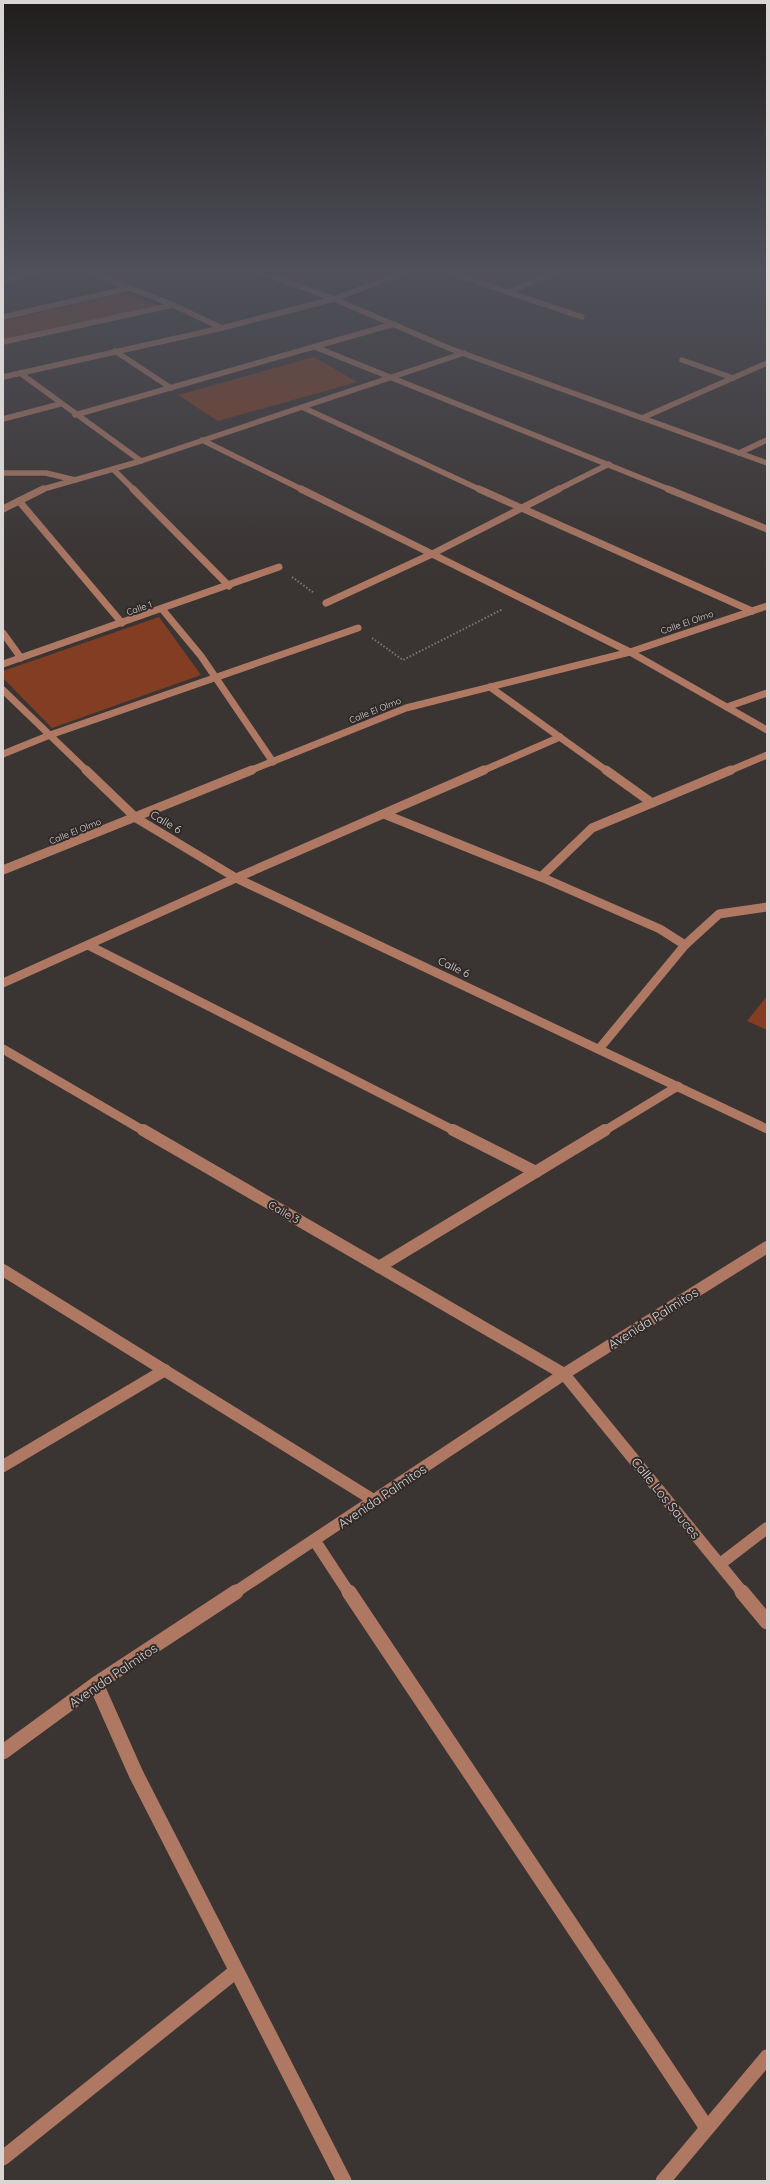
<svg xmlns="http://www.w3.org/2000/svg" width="770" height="2184" font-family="Quicksand,sans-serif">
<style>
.green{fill:#823d22}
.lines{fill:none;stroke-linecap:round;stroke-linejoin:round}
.path{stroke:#7b7674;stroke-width:2;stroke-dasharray:1.5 2;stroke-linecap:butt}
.minor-far4{stroke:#ae7863;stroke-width:5.5}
.minor-far3{stroke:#ae7863;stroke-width:7}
.minor-far2{stroke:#ae7863;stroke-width:9}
.minor-far1{stroke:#ae7863;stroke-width:12}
.minor{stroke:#ae7863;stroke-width:15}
.labels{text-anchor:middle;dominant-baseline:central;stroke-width:4;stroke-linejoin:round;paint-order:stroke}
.far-street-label{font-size:9px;fill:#d9d5d4;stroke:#302a29}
.street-label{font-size:11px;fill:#d9d5d4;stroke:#302a29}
.near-street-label{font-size:13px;fill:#d9d5d4;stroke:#302a29}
</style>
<rect width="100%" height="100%" fill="#3a3432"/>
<g class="green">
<polygon points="127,292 160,306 3,340 3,321"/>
<polygon points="314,357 357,382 218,421 178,395"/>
<polygon points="159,617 201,675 52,728 3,678 3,671"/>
<polygon points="767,996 767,1030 747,1021"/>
</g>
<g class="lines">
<g class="path">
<polyline points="292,577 314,593"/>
<polyline points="372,638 403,660 503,609"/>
</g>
<g class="minor-far4">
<polyline points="87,271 173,305 222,328"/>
<polyline points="257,271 334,299 451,349 767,463"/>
<polyline points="445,271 582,317"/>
<polyline points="3,280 43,271"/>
<polyline points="508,292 559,271"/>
<polyline points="3,317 130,288"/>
<polyline points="3,342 173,305"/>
<polyline points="315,347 671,490"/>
<polyline points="115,351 171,388"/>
<polyline points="682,360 733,378"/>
<polyline points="20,373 141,461"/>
<polyline points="3,377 222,328 334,299 408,271"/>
<polyline points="302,407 481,490"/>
<polyline points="75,415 394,324"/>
<polyline points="642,418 767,363"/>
<polyline points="3,419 60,404"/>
<polyline points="202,440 303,490"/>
<polyline points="739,453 767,440"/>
<polyline points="113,469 134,490"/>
<polyline points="3,473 46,473 75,480"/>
<polyline points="40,490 141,461 464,353"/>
<polyline points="557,490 609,464"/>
</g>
<g class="minor-far3">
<polyline points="133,489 229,586"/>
<polyline points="301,489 630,652 767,730"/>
<polyline points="479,489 752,611"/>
<polyline points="668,489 767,529"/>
<polyline points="19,501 122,623"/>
<polyline points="3,509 43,489"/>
<polyline points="326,603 432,554 559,489"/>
<polyline points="162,609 201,656 273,762"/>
<polyline points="3,633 21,658"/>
<polyline points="3,664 279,567"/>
<polyline points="490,687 607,771"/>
<polyline points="3,690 87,771"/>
<polyline points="727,707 767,693"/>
<polyline points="3,754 50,735 358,628"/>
<polyline points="249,771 406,708 630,652 767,606"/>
<polyline points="482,771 560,737"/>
<polyline points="729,771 767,755"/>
</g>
<g class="minor-far2">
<polyline points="86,770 136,818 236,878 767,1129"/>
<polyline points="606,770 652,803"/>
<polyline points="384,814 541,877 660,929 685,945"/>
<polyline points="3,870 252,770"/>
<polyline points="541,877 592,828 731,770"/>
<polyline points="88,945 455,1131"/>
<polyline points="3,983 236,878 484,770"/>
<polyline points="3,1049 144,1131"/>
<polyline points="599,1049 685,945 719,914 767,907"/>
<polyline points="604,1131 678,1086"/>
</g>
<g class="minor-far1">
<polyline points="143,1130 564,1374 743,1593"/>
<polyline points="453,1130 536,1172"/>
<polyline points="379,1267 605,1130"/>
<polyline points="3,1270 375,1501"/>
<polyline points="3,1466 165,1370"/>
<polyline points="315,1541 349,1593"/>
<polyline points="720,1564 767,1528"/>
<polyline points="234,1593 564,1374 767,1247"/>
</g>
<g class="minor">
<polyline points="349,1592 707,2128"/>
<polyline points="742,1592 767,1622"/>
<polyline points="96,1684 136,1774 344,2181"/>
<polyline points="3,1752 96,1684 236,1592"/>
<polyline points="3,2158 236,1971"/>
<polyline points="663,2181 767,2057"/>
</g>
</g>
<linearGradient id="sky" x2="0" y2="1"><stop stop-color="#201d1c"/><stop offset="0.47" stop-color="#4f505a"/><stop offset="1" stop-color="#4f505a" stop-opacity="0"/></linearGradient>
<rect width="770" height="577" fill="url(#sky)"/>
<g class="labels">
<g class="far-street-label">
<text transform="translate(139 608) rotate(-19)">Calle 1</text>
<text transform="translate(687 622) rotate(-19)">Calle El Olmo</text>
<text transform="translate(375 710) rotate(-22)">Calle El Olmo</text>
<text transform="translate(75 831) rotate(-22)">Calle El Olmo</text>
</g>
<g class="street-label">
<text transform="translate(166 822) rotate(31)">Calle 6</text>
<text transform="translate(454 967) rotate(25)">Calle 6</text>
<text transform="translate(284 1212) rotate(30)">Calle 3</text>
</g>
<g class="near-street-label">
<text transform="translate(653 1318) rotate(-32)">Avenida Palmitos</text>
<text transform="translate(382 1496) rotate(-34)">Avenida Palmitos</text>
<text transform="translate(666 1498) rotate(51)">Calle Los Sauces</text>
<text transform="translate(113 1675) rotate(-34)">Avenida Palmitos</text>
</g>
</g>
<rect width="770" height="2184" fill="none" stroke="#d9d5d4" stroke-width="8"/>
</svg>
